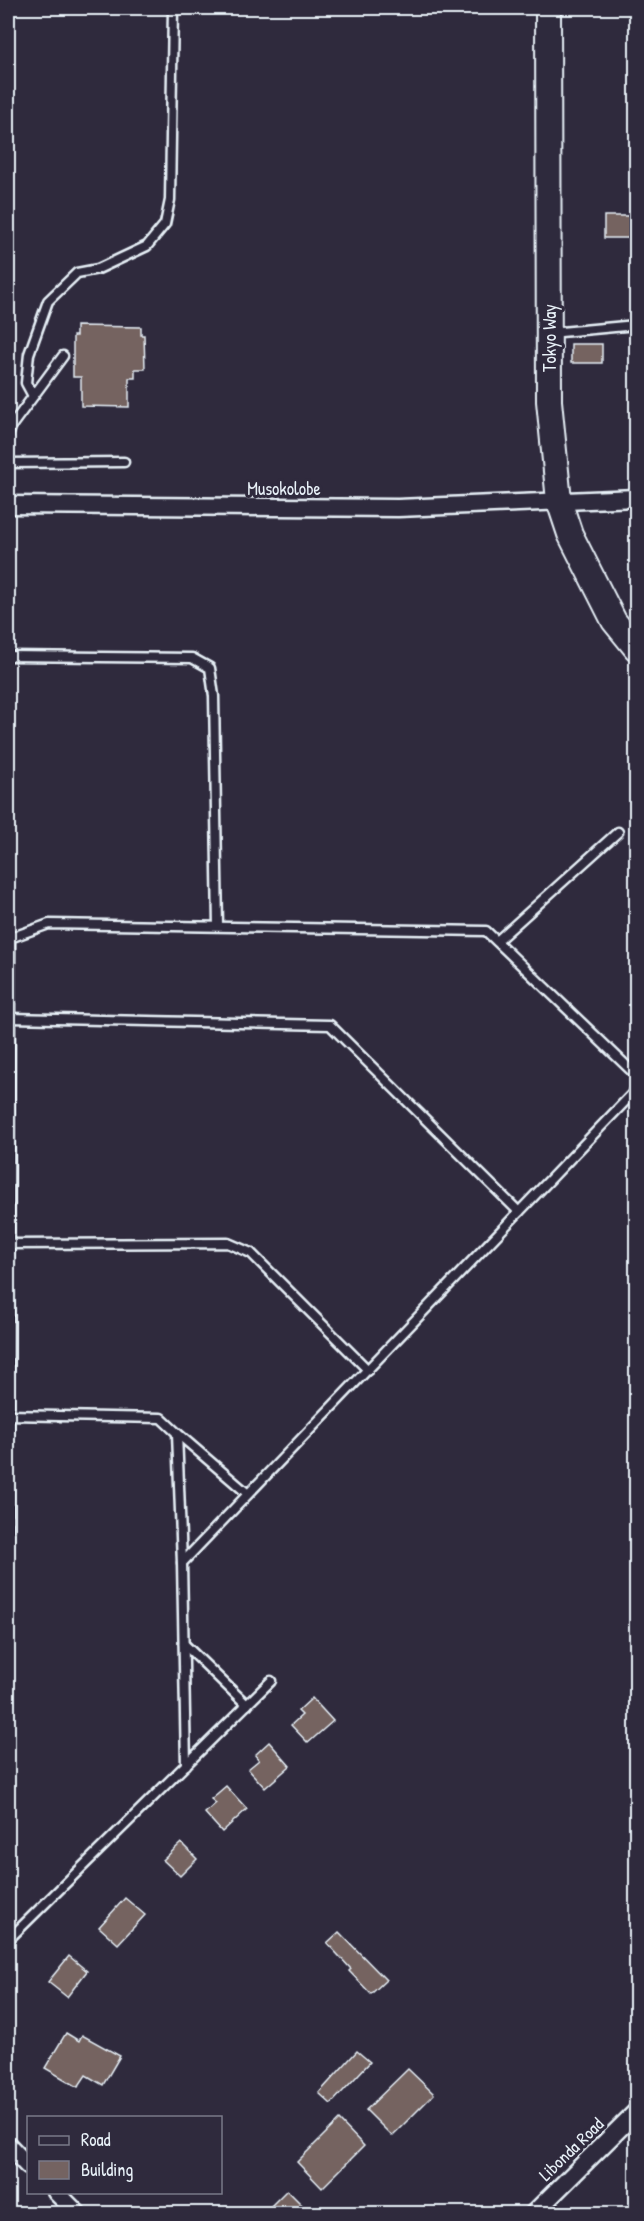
<svg xmlns="http://www.w3.org/2000/svg" width="644" height="2221" font-family="'Patrick Hand',sans-serif">
<style>
.building{fill:#746361;stroke:#e8f1f8;stroke-width:1.5}
.lines{fill:none;stroke-linecap:round;stroke-linejoin:round}
.lane-casing{stroke:#e8f1f8;stroke-width:13}
.street-casing{stroke:#e8f1f8;stroke-width:21}
.secondary-casing{stroke:#e8f1f8;stroke-width:28}
.lane{stroke:#2f2a3d;stroke-width:8}
.street{stroke:#2f2a3d;stroke-width:16}
.secondary{stroke:#2f2a3d;stroke-width:24}
.labels{text-anchor:middle;dominant-baseline:central;stroke-width:6;stroke-linejoin:round;paint-order:stroke}
.street-label{font-size:18px;fill:#e8f1f8;stroke:#2f2a3d}
</style>
<rect width="100%" height="100%" fill="#2f2a3d"/>
<filter id="ink" filterUnits="userSpaceOnUse"><feTurbulence type="fractalNoise" baseFrequency=".0167" numOctaves="2"/><feDisplacementMap in="SourceGraphic" scale="12" xChannelSelector="R" yChannelSelector="G"/><feConvolveMatrix kernelMatrix="1 2 1 2 8 2 1 2 1" color-interpolation-filters="sRGB"/></filter>
<g filter="url(#ink)">
<g class="building">
<rect x="604" y="216" width="32" height="22"/>
<polygon points="76,326 141,327 141,335 144,335 145,369 135,369 135,378 129,378 129,407 81,406 81,377 73,377 73,336 76,336"/>
<rect x="571" y="344" width="31" height="19"/>
<polygon points="312,1698 333,1721 308,1743 291,1725 302,1715 298,1711"/>
<polygon points="269,1742 290,1766 265,1788 248,1769 259,1760 255,1755"/>
<polygon points="226,1786 247,1809 222,1832 205,1813 216,1803 211,1799"/>
<polygon points="181,1843 197,1859 180,1876 163,1860"/>
<polygon points="125,1898 145,1915 118,1944 99,1927"/>
<polygon points="339,1932 386,1980 371,1994 349,1971 351,1969 327,1943"/>
<polygon points="69,1956 87,1971 67,1997 48,1982"/>
<polygon points="66,2033 79,2041 82,2035 120,2056 103,2085 86,2075 78,2087 45,2068"/>
<polygon points="357,2051 370,2062 331,2104 319,2093"/>
<polygon points="408,2069 434,2094 392,2136 366,2110"/>
<polygon points="339,2120 364,2146 322,2188 297,2162"/>
<polygon points="287,2190 311,2214 263,2214"/>
</g>
<g class="lines">
<defs>
<g id="lane">
<polyline points="550,333 636,325"/>
<polyline points="33,396 26,383 29,354 48,301 77,273 98,269 147,246 165,224 170,200 173,8"/>
<polyline points="8,436 12,425 63,356"/>
<polyline points="8,463 124,462"/>
<polyline points="8,656 192,658 210,668 214,696 218,926"/>
<polyline points="497,941 618,832"/>
<polyline points="10,1018 330,1025 519,1212"/>
<polyline points="9,1244 228,1243 251,1253 368,1370"/>
<polyline points="8,1415 161,1418 177,1433 182,1563"/>
<polyline points="177,1433 248,1494"/>
<polyline points="8,1561 10,938 49,924 486,931 636,1075"/>
<polyline points="184,1644 247,1705"/>
<polyline points="186,1765 182,1563 636,1090"/>
<polyline points="8,1940 271,1681"/>
</g>
<g id="street">
<polyline points="8,505 398,508 636,498"/>
<polyline points="8,2145 28,2166"/>
<polyline points="56,2192 78,2214"/>
<polyline points="533,2214 636,2112"/>
</g>
<polyline id="secondary" points="548,8 549,401 559,501 570,534 614,621 636,648"/>
</defs>
<use href="#lane" class="lane-casing"/>
<use href="#street" class="street-casing"/>
<use href="#secondary" class="secondary-casing"/>
<use href="#lane" class="lane"/>
<use href="#street" class="street"/>
<use href="#secondary" class="secondary"/>
</g>
</g>
<g class="labels">
<g class="street-label">
<text transform="translate(549 338) rotate(-90)">Tokyo Way</text>
<text x="284" y="488">Musokolobe</text>
<text transform="translate(571 2149) rotate(-44)">Libonda Road</text>
</g>
</g>
<rect width="644" height="2221" fill="none" stroke="#2f2a3d" stroke-width="30"/>
<rect x="15" y="15" width="614" height="2191" fill="none" stroke="#e8f1f8" stroke-width="2" filter="url(#ink)"/>
<rect x="27" y="2116" width="195" height="78" fill="#2f2a3d" stroke="#797a88" stroke-width="1.5"/>
<rect x="39" y="2136" width="30" height="9" fill="#2f2a3d" stroke="#797a88" stroke-width="1.5"/>
<text x="81" y="2146" font-size="18" fill="#e8f1f8">Road</text>
<rect x="39" y="2161" width="30" height="18" fill="#746361" stroke="#797a88" stroke-width="1.5"/>
<text x="81" y="2176" font-size="18" fill="#e8f1f8">Building</text>
</svg>
